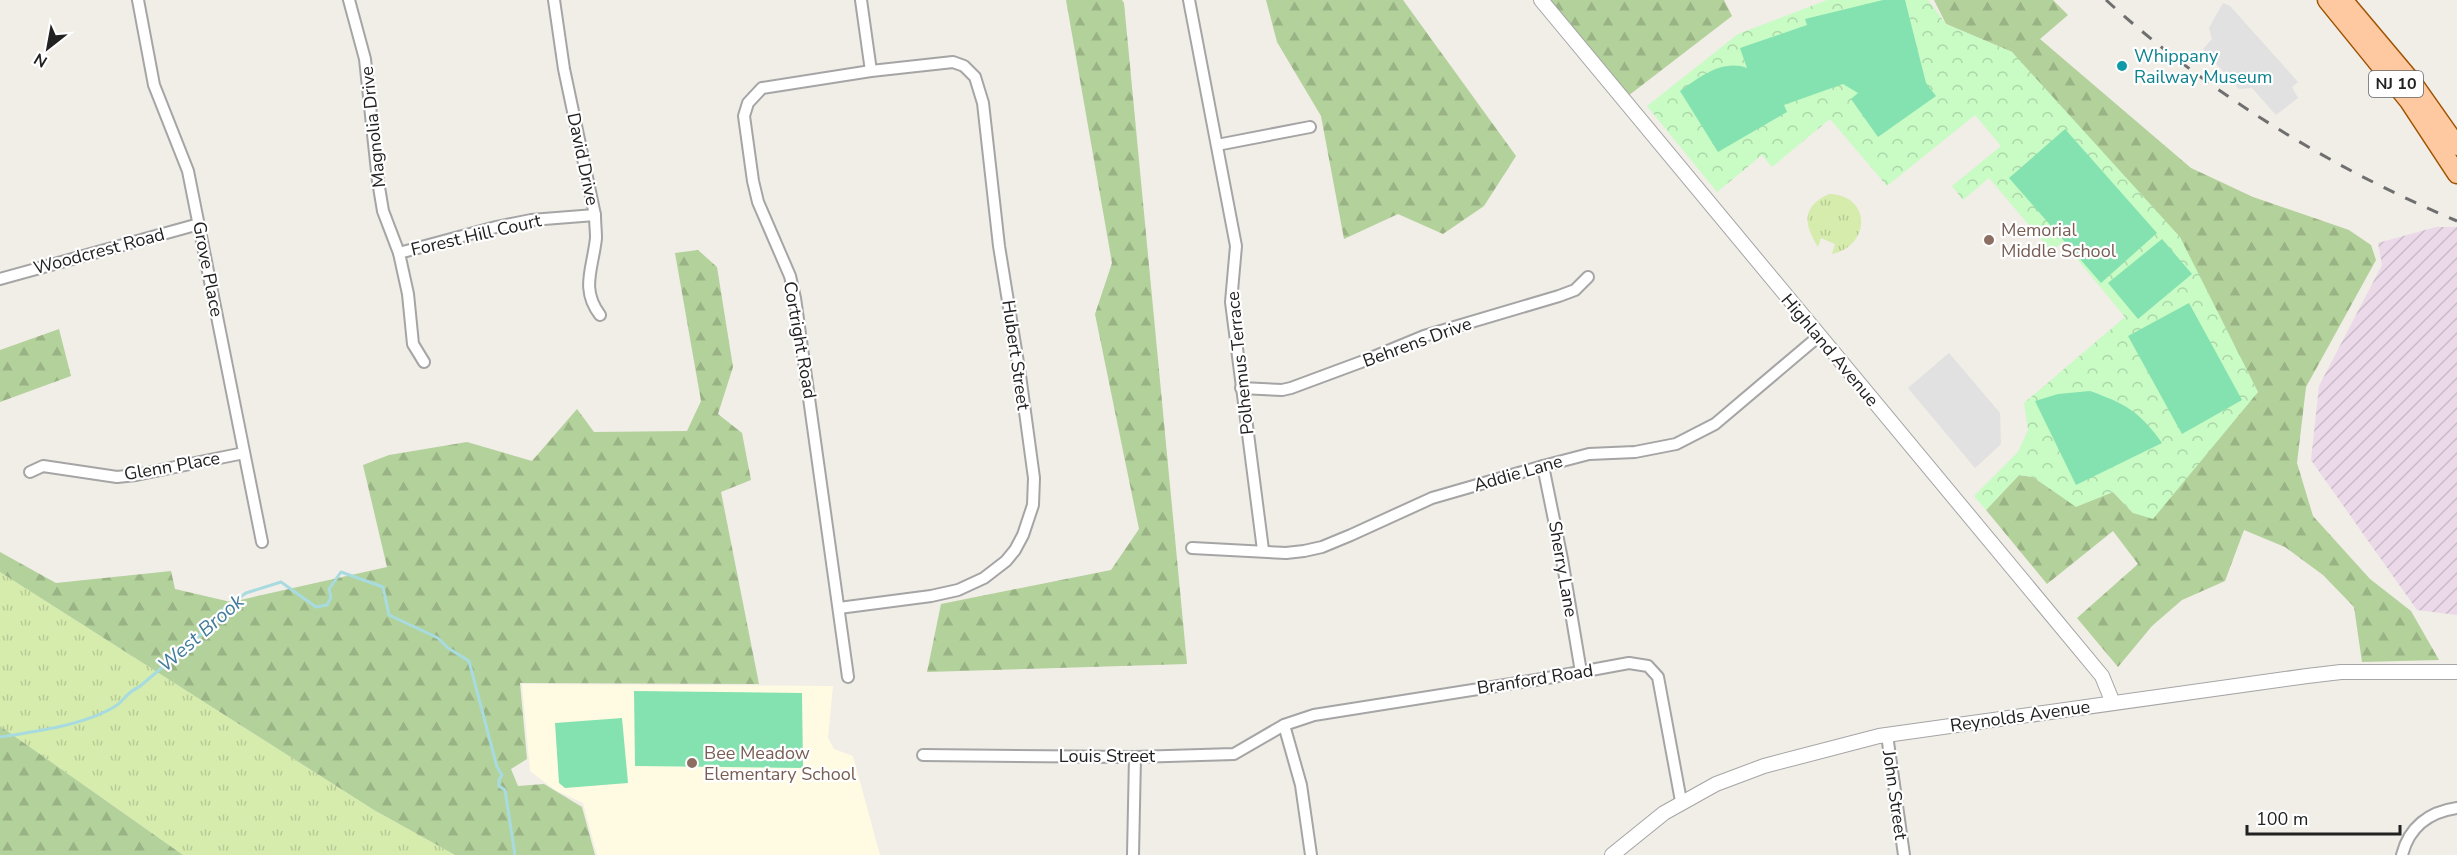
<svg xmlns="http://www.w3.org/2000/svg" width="2457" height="855" font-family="'Nunito Sans',sans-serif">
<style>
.industrial{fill:url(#industrial-furrows)}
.education{fill:#fffbe3}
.grass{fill:url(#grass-tufts)}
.forest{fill:url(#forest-firs)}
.park{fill:url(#park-crowns)}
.pitch{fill:#84e2b0}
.parking{fill:#e1e1e1}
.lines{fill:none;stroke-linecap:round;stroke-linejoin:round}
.stream{stroke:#a7dbe0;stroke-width:3}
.minor-casing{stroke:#a5a5a5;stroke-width:14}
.tertiary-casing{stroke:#a5a5a5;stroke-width:16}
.primary-casing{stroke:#9e5300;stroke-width:21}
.minor{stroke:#fff;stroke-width:10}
.tertiary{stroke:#fff;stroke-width:14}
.primary{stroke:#fec8a0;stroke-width:18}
.rail{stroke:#6f6f6f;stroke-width:3;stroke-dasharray:12 12;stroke-linecap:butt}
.culture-dot{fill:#0f9aa8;stroke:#fff;stroke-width:2}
.education-dot{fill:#8d6e63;stroke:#fff;stroke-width:2}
.labels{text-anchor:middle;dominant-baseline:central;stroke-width:4.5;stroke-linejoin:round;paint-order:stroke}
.shield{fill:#fff;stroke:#646464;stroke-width:1.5}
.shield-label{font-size:16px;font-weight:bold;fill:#212121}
.culture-label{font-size:18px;fill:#0d838f;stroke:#fff;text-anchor:start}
.street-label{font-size:18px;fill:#212121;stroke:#fff}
.education-label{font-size:18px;fill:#785e54;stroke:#fff;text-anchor:start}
.water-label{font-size:20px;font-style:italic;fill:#417c9c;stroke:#fff}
</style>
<defs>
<pattern id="industrial-furrows" width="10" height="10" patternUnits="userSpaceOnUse" patternTransform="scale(1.5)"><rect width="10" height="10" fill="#ebd9ea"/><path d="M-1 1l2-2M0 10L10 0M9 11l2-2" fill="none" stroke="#c9bac8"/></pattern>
<pattern id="grass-tufts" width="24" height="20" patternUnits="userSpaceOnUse" patternTransform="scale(1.5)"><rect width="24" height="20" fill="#d5ecad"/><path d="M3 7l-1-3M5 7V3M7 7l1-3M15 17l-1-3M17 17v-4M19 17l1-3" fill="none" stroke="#b7ca95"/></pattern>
<pattern id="forest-firs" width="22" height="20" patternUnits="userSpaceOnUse" patternTransform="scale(1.5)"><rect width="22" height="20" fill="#b3d19b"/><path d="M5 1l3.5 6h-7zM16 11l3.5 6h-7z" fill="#9ab385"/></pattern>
<pattern id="park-crowns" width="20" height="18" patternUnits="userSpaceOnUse" patternTransform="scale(1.5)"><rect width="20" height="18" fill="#c9fbc5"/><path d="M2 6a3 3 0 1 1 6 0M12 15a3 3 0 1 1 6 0" fill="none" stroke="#acd7a9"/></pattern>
</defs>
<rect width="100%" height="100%" fill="#f1ede7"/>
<polygon class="industrial" points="2436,227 2457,227 2457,615 2417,610 2311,460 2319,386 2382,265 2378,243"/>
<polygon class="education" points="522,684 833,686 828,738 834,749 853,756 880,855 597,855 583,803 555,790 530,771"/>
<g class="grass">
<path d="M1829 194C1872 195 1871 246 1832 254L1835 244 1821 238 1818 247C1804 224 1801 207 1829 194Z"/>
<polygon points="0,572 374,810 455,855 183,855 0,726"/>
</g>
<g class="forest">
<polygon points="1066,0 1122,0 1124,3 1187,664 927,672 941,604 1111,570 1139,529 1095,314 1112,263"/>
<polygon points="1266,0 1403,0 1516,156 1484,206 1443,234 1398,214 1344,239 1321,116 1277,42"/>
<polygon points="1542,0 1724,0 1732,16 1624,99"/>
<polygon points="1934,0 2053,0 2068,15 2040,39 2191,168 2253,197 2349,230 2371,245 2376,260 2306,387 2297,463 2313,516 2370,579 2411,611 2439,660 2362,662 2354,607 2323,575 2285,547 2244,530 2225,581 2182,600 2152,626 2118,667 2077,618 2138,564 2113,531 2047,584 1986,510 2019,475 2033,477 2076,506 2113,492 2133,513 2258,392 2012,52 1946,24"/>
<polygon points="698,250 717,267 733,367 718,414 742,433 751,480 721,492 759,684 520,683 527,759 511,769 518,786 544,784 582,807 595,855 455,855 374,810 0,572 0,552 56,583 171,571 175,589 231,602 387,567 363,465 389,455 467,442 532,461 577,409 594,432 687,431 701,401 675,253"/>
<polygon points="59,329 71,376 0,402 0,350"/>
<polygon points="0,726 183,855 0,855"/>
</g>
<polygon class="park" points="1827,0 1928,0 1946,24 2012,52 2180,237 2258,392 2153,519 2133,513 2113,492 2076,507 2033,477 2019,475 1986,510 1974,496 2018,452 2028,430 2024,403 2125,317 2063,242 2051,251 1989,178 1963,200 1952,186 2001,146 1975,115 1887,186 1830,119 1772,167 1762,155 1717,192 1647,106 1738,34"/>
<g class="pitch">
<path d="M1883 0H1905L1926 83 1936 96 1878 137 1851 99 1858 93 1843 84 1784 105 1787 112 1718 152 1680 91C1700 77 1722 59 1747 68L1740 48 1807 25 1805 19Z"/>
<polygon points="2065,129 2157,233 2101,283 2009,178"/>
<polygon points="2162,239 2192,274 2138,319 2108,283"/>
<polygon points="2189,303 2242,400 2182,434 2128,336"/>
<path d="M2090 391C2126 404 2139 411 2162 443L2076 485 2035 401 2058 394Z"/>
<polygon points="634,691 802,693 803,768 635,766"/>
<polygon points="622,718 628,783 565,788 559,783 555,723"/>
</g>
<g class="parking">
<polygon points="2223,3 2230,6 2298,82 2292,87 2298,98 2276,115 2252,88 2239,89 2203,49 2212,39 2209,28"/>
<polygon points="1949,353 2000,413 2001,444 1975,468 1908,388"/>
</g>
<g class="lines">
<path class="stream" d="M0 737C34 732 84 725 114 707 124 702 125 693 139 687L197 638 222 610 246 593 281 582 316 607 327 605 331 598 329 589 341 572 383 587 389 615 438 638 448 648 469 661 497 767 502 775 499 780V786L505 790 515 855"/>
<defs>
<g id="minor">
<polyline points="138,0 154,85 188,171 262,542"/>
<polyline points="349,0 365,59 378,181 383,211 399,253"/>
<path d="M554 0 564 69 595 215C595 223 596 231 596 238 593 268 580 289 600 315"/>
<polyline points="861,0 871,71"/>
<polyline points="1189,0 1236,246 1231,302 1263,550"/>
<polyline points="1217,145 1310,127"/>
<polyline points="0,279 199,224"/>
<polyline points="424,362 413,344 408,294 399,253 496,227 531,220 595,215"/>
<polyline points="1241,388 1282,390 1291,388 1361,362 1424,336 1559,296 1575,290 1588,277"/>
<polyline points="1543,466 1562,559 1581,672"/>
<polyline points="30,472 43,466 117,477 136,475 244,453"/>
<polyline points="1192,548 1286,553 1304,551 1322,547 1351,535 1432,498 1543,466 1589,454 1635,452 1676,444 1715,424 1819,336"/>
<polyline points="839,608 931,596 958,590 984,578 1006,561 1015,550 1023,535 1033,505 1034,478 1020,375 999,246 983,103 975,77 964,66 953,62 871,71 762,88 748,103 744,116 753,181 758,202 790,276 795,298 848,677"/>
<polyline points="1284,725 1301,785 1311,855"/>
<polyline points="1887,735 1904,855"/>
<polyline points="923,755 1135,757 1234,754 1284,725 1314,715 1542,679 1629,663 1648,666 1658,677 1681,801"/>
<polyline points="1133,855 1135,757"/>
<path d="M2402 855C2409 827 2429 812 2457 808"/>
</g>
<g id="tertiary">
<polyline points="1541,0 2102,676 2113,703"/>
<polyline points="1612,855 1664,813 1716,784 1764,766 1879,736 2307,676 2341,672 2457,672"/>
</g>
<g id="primary">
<polyline points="2327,0 2409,101 2457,174"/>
<polyline points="2343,0 2412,82 2457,146"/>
</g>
</defs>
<use href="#minor" class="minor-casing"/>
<use href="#tertiary" class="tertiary-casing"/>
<use href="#primary" class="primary-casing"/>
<use href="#minor" class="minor"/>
<use href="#tertiary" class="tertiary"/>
<use href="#primary" class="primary"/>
<path class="rail" d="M2106 0C2207 92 2331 168 2457 221"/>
</g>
<circle class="culture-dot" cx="2122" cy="66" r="6"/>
<g class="education-dot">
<circle cx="1989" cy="240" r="6"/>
<circle cx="692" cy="763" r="6"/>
</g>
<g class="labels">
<rect class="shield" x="2369" y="71" width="54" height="26" rx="4.5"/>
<g class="shield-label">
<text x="2396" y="84">NJ 10</text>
</g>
<g class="culture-label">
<text x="2134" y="56">Whippany<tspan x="2134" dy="21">Railway Museum</tspan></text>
</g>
<g class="street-label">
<text transform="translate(373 127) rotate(-96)">Magnolia Drive</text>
<text transform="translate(583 159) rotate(78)">David Drive</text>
<text transform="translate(476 235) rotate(-13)">Forest Hill Court</text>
<text transform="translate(99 251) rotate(-15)">Woodcrest Road</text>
<text transform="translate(208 269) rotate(79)">Grove Place</text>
<text transform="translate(800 340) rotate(80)">Cortright Road</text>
<text transform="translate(1417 342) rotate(-20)">Behrens Drive</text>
<text transform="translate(1830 350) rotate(50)">Highland Avenue</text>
<text transform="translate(1016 355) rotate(82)">Hubert Street</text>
<text transform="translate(1240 363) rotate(-96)">Polhemus Terrace</text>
<text transform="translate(172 466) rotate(-10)">Glenn Place</text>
<text transform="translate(1518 473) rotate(-16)">Addie Lane</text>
<text transform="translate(1563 569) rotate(80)">Sherry Lane</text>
<text transform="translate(1535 679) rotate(-9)">Branford Road</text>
<text transform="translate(2020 716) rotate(-8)">Reynolds Avenue</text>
<text x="1107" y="756">Louis Street</text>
<text transform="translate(1895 795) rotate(82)">John Street</text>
</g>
<g class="education-label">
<text x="2001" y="230">Memorial<tspan x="2001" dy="21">Middle School</tspan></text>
<text x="704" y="753">Bee Meadow<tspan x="704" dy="21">Elementary School</tspan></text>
</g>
<g class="water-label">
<text transform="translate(201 633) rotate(-41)">West Brook</text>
</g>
</g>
<g transform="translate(48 48) rotate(211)" stroke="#ffffff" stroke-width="4.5" paint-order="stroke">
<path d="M0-4.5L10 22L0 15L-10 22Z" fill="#212121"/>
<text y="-9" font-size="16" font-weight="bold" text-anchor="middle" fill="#212121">N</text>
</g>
<path d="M2247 825v9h153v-9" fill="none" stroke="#212121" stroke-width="3"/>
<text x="2256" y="825" font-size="18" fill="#212121" stroke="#ffffff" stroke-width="4.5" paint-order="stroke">100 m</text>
</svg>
